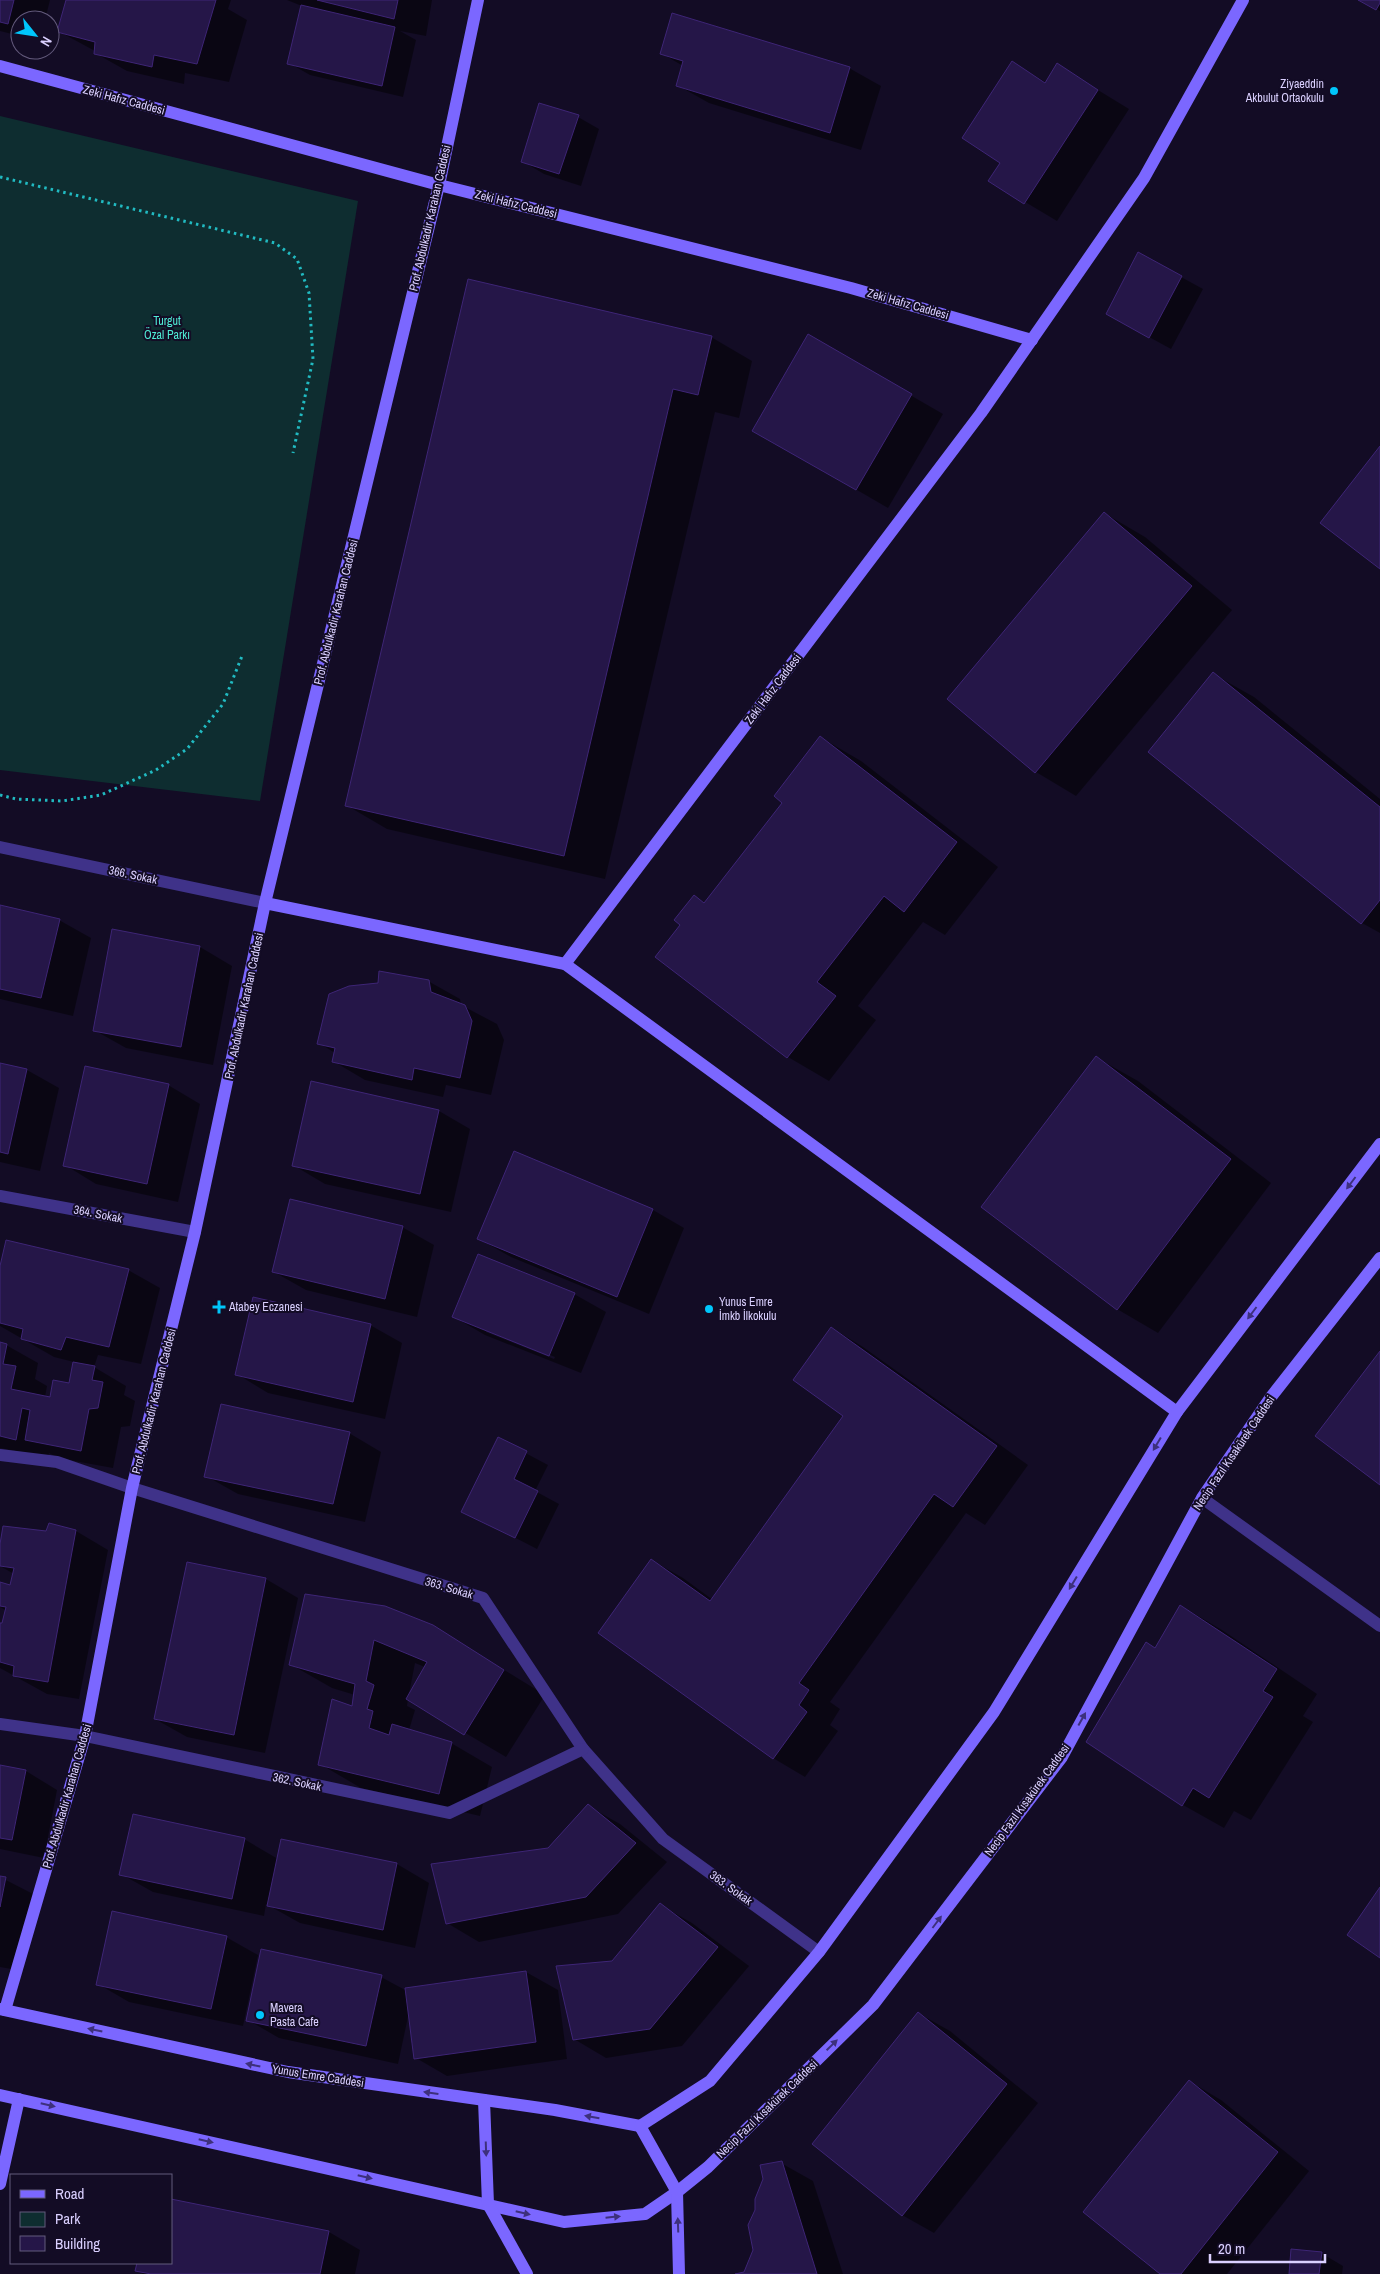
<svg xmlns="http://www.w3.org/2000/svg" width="1380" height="2274" font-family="'Archivo Narrow',sans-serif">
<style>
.green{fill:#0e2d30}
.shadow{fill:#0007;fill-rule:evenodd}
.building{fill:#251648;stroke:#3e2576}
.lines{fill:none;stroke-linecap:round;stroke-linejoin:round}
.path{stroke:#21bac1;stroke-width:3;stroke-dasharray:2.5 4;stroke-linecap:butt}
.street{stroke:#3f3289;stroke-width:12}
.secondary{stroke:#7b67ff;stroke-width:12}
.oneway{fill:#3d307c}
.poi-dot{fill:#00c6fb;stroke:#130c25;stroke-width:2}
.labels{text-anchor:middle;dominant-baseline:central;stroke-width:4;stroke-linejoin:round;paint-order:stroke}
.poi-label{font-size:12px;fill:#dad0ff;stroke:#130c25;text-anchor:start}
.street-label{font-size:12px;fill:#dad0ff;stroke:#130c25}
.park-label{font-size:12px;fill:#4fecd6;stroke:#130c25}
</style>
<rect width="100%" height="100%" fill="#130c25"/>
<polygon class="green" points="0,116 358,201 260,801 0,770"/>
<g class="shadow">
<polygon points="0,0 50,0 45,20 20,20 20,36 0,31"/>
<polygon points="67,0 231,0 228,9 247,20 229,82 185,73 184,84 127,71 95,53 95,51 58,31"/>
<polygon points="287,0 432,0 426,36 400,31 416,40 403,97 310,75 289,63 302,6"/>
<polygon points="1360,0 1380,0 1380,11"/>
<polygon points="661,53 849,68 881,86 861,150 709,103 677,85 683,66"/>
<polygon points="1012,62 1047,83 1057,65 1129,109 1057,221 990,181 1002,163"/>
<polygon points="578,117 599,129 581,186 544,174 522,161"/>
<polygon points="1139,254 1203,289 1171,349 1129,326"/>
<polygon points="808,336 943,414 888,508 754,430"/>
<polygon points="711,337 752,361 739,418 715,412 605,879 387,829 346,805"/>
<polygon points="1104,513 1145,537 1232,610 1076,796 1036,772"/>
<polygon points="1213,674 1254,697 1380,799 1380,933 1362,923"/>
<polygon points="820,737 861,761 998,867 945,935 923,922 858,1006 876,1020 829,1081 788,1057 657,957 682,925 694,897 706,903 784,802"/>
<polygon points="0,906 59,920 91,938 73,1016 0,999"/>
<polygon points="113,931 200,947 232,966 213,1065 126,1048 94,1030"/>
<polygon points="428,981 460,999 461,1005 497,1024 504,1040 491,1095 446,1085 443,1097 365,1080 333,1061 335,1053 319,1043"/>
<polygon points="1097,1058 1138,1081 1271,1183 1158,1333 1117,1309"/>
<polygon points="0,1064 27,1070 59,1088 40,1171 0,1162"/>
<polygon points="168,1085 200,1104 178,1202 96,1184 65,1165"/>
<polygon points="439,1111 470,1129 451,1212 325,1184 293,1165"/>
<polygon points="653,1210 684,1228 649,1314 511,1257 479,1239"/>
<polygon points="402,1227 434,1245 417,1317 306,1290 274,1272"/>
<polygon points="128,1270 160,1288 141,1364 98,1355 94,1367 126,1386 124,1395 135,1401 130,1426 121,1427 113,1468 58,1458 49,1453 48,1457 0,1448 0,1344 6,1345 38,1363 35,1379 47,1386 45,1397 51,1398 70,1384 74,1362 54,1357 0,1326 0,1272"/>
<path d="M574 1294 606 1312 581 1373 485 1335 454 1317ZM486 1329 555 1357 554 1359 486 1332Z"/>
<polygon points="370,1325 402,1343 385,1419 268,1393 237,1374"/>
<polygon points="832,1328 863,1347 1028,1465 985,1525 966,1513 830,1702 840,1709 830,1725 838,1731 805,1777 773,1758 651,1560 683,1578 713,1600 845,1416"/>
<polygon points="349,1433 381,1452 365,1522 238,1494 206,1476"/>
<polygon points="499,1439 548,1465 535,1491 559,1504 537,1549 463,1511"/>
<polygon points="50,1525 76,1531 108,1550 79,1699 47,1694 0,1668 0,1624 3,1625 7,1611 0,1607 0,1584 11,1586 14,1574 0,1566 0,1552 47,1533"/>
<polygon points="188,1564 266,1579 298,1598 265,1753 187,1737 155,1719"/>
<path d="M306 1596 433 1626 545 1695 506 1757 408 1699 407 1706 415 1710 409 1730 451 1743 492 1767 480 1816 361 1788 320 1764 353 1708 355 1695 332 1688 290 1664ZM415 1663 425 1667 409 1694Z"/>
<polygon points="1181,1606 1222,1630 1317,1694 1303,1716 1313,1722 1251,1820 1234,1811 1224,1828 1183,1805 1087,1741 1147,1643 1156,1649"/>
<polygon points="0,1766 26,1771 57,1790 44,1858 0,1849"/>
<polygon points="588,1806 620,1824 667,1862 618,1914 479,1942 447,1923 549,1849"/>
<polygon points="244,1839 278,1859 282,1840 397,1864 429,1883 415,1948 300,1923 266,1904 264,1916 153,1892 121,1874"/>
<polygon points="0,1877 37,1896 23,1971 0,1967"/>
<polygon points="660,1905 692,1923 749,1966 682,2046 606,2058 574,2039 613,1962"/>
<polygon points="226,1937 258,1955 243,2026 129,2002 98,1984"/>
<polygon points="526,1972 558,1990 567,2059 447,2076 416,2058 409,2012 398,2064 279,2038 248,2020 381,1977 407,1991 406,1989"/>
<polygon points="918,2013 950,2031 1038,2103 934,2233 902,2215"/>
<polygon points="1189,2081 1221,2100 1309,2171 1227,2274 1162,2274"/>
<polygon points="781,2163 813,2181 843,2274 742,2274 745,2273 754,2250 756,2210"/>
<polygon points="329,2232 360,2250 355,2274 143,2274 137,2270 138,2263 171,2263"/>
<polygon points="1321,2253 1343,2266 1342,2274 1290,2274"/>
</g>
<g class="building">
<polygon points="0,0 14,0 8,24 0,22"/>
<polygon points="66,0 216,0 197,64 154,55 152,67 94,54 95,42 57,32"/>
<polygon points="317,0 398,0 394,19"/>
<polygon points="1358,0 1380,0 1380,3 1376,10"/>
<polygon points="301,5 395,27 382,86 287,64"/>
<polygon points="672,13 850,67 830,133 676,86 683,61 660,54"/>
<polygon points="1012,61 1045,83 1057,63 1098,90 1024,204 988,181 1000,163 962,138"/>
<polygon points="539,103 579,115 559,174 521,162"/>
<polygon points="1138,252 1182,276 1149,338 1106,314"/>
<polygon points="468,279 712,336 698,395 673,389 564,856 345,806"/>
<polygon points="808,334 912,394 856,490 752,431"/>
<polygon points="1380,446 1380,569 1320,523"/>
<polygon points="1104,512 1192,586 1035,773 947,699"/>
<polygon points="1213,672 1380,807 1380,900 1361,924 1148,752"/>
<polygon points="820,736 957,842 904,912 884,896 817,982 836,996 787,1058 655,957 680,925 674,920 694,895 704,903 782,803 774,796"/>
<polygon points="0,905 60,919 41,998 0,989"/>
<polygon points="112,929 200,946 181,1047 93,1031"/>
<polygon points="379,971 429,980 431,992 465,1005 472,1021 460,1078 414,1068 412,1080 332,1062 335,1048 317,1044 329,994 349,986 378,983"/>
<polygon points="1096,1056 1231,1159 1117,1310 981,1207"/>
<polygon points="0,1063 27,1069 8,1154 0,1152"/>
<polygon points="85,1066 169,1084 147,1184 63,1166"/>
<polygon points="311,1081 439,1110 420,1194 292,1166"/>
<polygon points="514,1151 653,1209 617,1297 477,1239"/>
<polygon points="290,1199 403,1226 385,1299 272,1272"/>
<polygon points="6,1240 129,1269 109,1347 66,1337 61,1350 21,1339 23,1329 0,1323 0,1266"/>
<polygon points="478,1254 575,1293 549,1356 452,1317"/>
<polygon points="253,1297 371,1324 353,1402 235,1375"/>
<polygon points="831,1327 997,1446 953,1507 934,1494 799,1683 809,1690 799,1705 807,1712 773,1759 598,1633 651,1559 710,1601 843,1416 793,1380"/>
<polygon points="0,1342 7,1344 3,1364 16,1366 11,1389 50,1397 53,1380 69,1383 73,1362 95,1366 92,1380 103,1382 98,1408 89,1409 81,1451 25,1440 30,1410 22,1408 16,1440 0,1436"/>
<polygon points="1380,1351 1380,1485 1315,1436"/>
<polygon points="221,1404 350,1432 333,1504 204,1477"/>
<polygon points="498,1437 527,1451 514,1479 538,1491 515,1538 461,1512"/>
<polygon points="49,1523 76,1530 48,1682 13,1676 14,1666 0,1662 0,1623 2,1623 6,1607 0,1606 0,1582 10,1585 14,1568 0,1566 0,1544 3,1526 46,1531"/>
<polygon points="187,1562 266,1578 234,1735 154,1719"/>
<polygon points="305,1594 385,1606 433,1625 504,1670 464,1735 406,1699 427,1662 374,1640 366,1681 374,1685 367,1709 373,1711 369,1728 389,1735 392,1724 452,1742 439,1794 318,1765 332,1699 352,1706 355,1684 289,1665"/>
<polygon points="1180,1605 1277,1669 1263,1691 1273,1697 1209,1798 1193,1788 1182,1806 1086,1742 1146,1642 1155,1648"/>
<polygon points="0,1765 26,1770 12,1840 0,1838"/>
<polygon points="588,1804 636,1843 586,1897 446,1924 431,1864 548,1848"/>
<polygon points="133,1814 245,1838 232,1899 119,1875"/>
<polygon points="281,1839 397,1863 383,1930 267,1906"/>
<polygon points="0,1876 6,1877 0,1907"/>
<polygon points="1380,1887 1380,1958 1347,1935"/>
<polygon points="660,1903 718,1947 650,2029 573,2040 556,1966 612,1961"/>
<polygon points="112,1911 227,1936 211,2009 96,1985"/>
<polygon points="261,1949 382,1975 366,2046 246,2021"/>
<polygon points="526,1971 536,2042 414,2059 405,1988"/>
<polygon points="918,2012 1007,2084 902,2216 812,2144"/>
<polygon points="1189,2080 1278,2152 1181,2274 1160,2274 1083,2212"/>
<polygon points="782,2161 817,2274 735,2274 744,2272 753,2250 748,2225 755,2210 755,2199 763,2179 760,2165"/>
<polygon points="171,2199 329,2231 320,2274 151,2274 135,2271 137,2263 171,2263"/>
<polygon points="1291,2249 1322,2252 1319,2274 1289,2274"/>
</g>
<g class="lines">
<g class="path">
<polyline points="0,177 275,243 297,259 309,293 313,359 293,453"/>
<polyline points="0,795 16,799 62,801 101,795 156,770 187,749 223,704 242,656"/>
</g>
<g class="street">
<polyline points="0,847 265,903"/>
<polyline points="0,1196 195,1232"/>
<polyline points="0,1455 57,1462 132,1488 483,1598 583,1749 663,1839 819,1952"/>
<polyline points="1202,1498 1380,1626"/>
<polyline points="0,1724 85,1736 449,1813 583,1749"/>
</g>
<g class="secondary">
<polyline points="0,66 439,185 851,288 1032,340"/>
<polyline points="265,903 565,964 1177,1412"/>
<polyline points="565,964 981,413 1144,178 1243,0"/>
<polyline points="0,2009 288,2072 555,2110 640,2126"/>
<polyline points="5,2010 85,1736 132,1488 195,1232 265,903 439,185 478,0"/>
<polyline points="0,2095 564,2222 645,2214 677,2192 708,2167 873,2005 1062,1757 1202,1498 1271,1397 1380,1258"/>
<polyline points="484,2100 488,2204 527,2274"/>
<polyline points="640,2126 710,2081 819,1952 994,1712 1177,1412 1380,1144"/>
<polyline points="640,2126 677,2192 679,2274"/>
<polyline points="0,2184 19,2099"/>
</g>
</g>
<defs><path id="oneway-solid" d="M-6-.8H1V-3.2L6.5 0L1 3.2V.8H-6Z" transform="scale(1.25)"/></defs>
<g class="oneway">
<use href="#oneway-solid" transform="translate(1351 1183) rotate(127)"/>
<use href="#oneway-solid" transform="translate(1252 1313) rotate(127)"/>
<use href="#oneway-solid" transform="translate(1157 1444) rotate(121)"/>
<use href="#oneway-solid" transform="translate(1073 1583) rotate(121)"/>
<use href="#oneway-solid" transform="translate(1082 1719) rotate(-61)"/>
<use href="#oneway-solid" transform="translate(937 1922) rotate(-53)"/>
<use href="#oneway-solid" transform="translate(95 2030) rotate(-168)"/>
<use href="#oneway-solid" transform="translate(832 2045) rotate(-44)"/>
<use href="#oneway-solid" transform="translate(253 2065) rotate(-168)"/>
<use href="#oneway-solid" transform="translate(431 2093) rotate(-172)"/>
<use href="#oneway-solid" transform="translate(48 2105) rotate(13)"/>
<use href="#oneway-solid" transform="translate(592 2117) rotate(-170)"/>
<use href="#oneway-solid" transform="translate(206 2141) rotate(13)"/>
<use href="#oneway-solid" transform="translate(486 2149) rotate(88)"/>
<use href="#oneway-solid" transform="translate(365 2177) rotate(13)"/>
<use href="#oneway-solid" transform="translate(523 2213) rotate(13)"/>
<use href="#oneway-solid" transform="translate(613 2217) rotate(-6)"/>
<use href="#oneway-solid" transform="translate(678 2225) rotate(-92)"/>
</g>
<g class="poi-dot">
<circle cx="1334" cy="91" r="5"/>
<path d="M216.5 1299.5h5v5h5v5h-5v5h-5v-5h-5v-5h5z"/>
<circle cx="709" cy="1309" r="5"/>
<circle cx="260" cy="2015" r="5"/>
</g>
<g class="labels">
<g class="poi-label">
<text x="1324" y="84" text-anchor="end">Ziyaeddin<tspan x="1324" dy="14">Akbulut Ortaokulu</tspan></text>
<text x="719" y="1302">Yunus Emre<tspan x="719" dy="14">İmkb İlkokulu</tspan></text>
<text x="229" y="1307">Atabey Eczanesi</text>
<text x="270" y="2008">Mavera<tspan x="270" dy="14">Pasta Cafe</tspan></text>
</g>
<g class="street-label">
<text transform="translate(124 100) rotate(15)">Zeki Hafız Caddesi</text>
<text transform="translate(516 204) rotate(14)">Zeki Hafız Caddesi</text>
<text transform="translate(430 218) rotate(-77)">Prof. Abdulkadir Karahan Caddesi</text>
<text transform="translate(908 304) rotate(16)">Zeki Hafız Caddesi</text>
<text transform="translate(336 612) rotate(-76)">Prof. Abdulkadir Karahan Caddesi</text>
<text transform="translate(773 689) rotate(-53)">Zeki Hafız Caddesi</text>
<text transform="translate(133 875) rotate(12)">366. Sokak</text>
<text transform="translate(244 1006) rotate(-78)">Prof. Abdulkadir Karahan Caddesi</text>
<text transform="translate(98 1214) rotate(11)">364. Sokak</text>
<text transform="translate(154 1401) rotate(-76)">Prof. Abdulkadir Karahan Caddesi</text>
<text transform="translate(1234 1453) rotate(-56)">Necip Fazıl Kısakürek Caddesi</text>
<text transform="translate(449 1588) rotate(17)">363. Sokak</text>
<text transform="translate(297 1782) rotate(12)">362. Sokak</text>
<text transform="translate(67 1796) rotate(-74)">Prof. Abdulkadir Karahan Caddesi</text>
<text transform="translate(1027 1800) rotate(-54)">Necip Fazıl Kısakürek Caddesi</text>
<text transform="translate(731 1888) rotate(36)">363. Sokak</text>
<text transform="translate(318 2076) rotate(9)">Yunus Emre Caddesi</text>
<text transform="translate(767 2109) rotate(-44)">Necip Fazıl Kısakürek Caddesi</text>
</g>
<g class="park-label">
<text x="167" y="321">Turgut<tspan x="167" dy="14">Özal Parkı</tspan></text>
</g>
</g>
<rect x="10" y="2174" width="162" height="90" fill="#130c25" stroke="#635a7c"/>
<rect x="20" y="2190" width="25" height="8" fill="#7b67ff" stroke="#635a7c"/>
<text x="55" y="2199" font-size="15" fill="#dad0ff">Road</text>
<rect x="20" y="2212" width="25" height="15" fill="#0e2d30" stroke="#635a7c"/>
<text x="55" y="2224" font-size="15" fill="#dad0ff">Park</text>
<rect x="20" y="2236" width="25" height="15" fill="#251648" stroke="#635a7c"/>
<text x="55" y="2249" font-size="15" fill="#dad0ff">Building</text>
<g transform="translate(35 35) rotate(120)"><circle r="24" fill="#130c25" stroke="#635a7c"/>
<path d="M0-4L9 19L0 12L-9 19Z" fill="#00c6fb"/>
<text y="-8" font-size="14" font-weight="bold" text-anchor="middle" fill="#dad0ff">N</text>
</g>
<path d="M1210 2254v8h115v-8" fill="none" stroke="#dad0ff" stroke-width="2.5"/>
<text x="1218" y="2254" font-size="15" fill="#dad0ff" stroke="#130c25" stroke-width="4" paint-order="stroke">20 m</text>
</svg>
